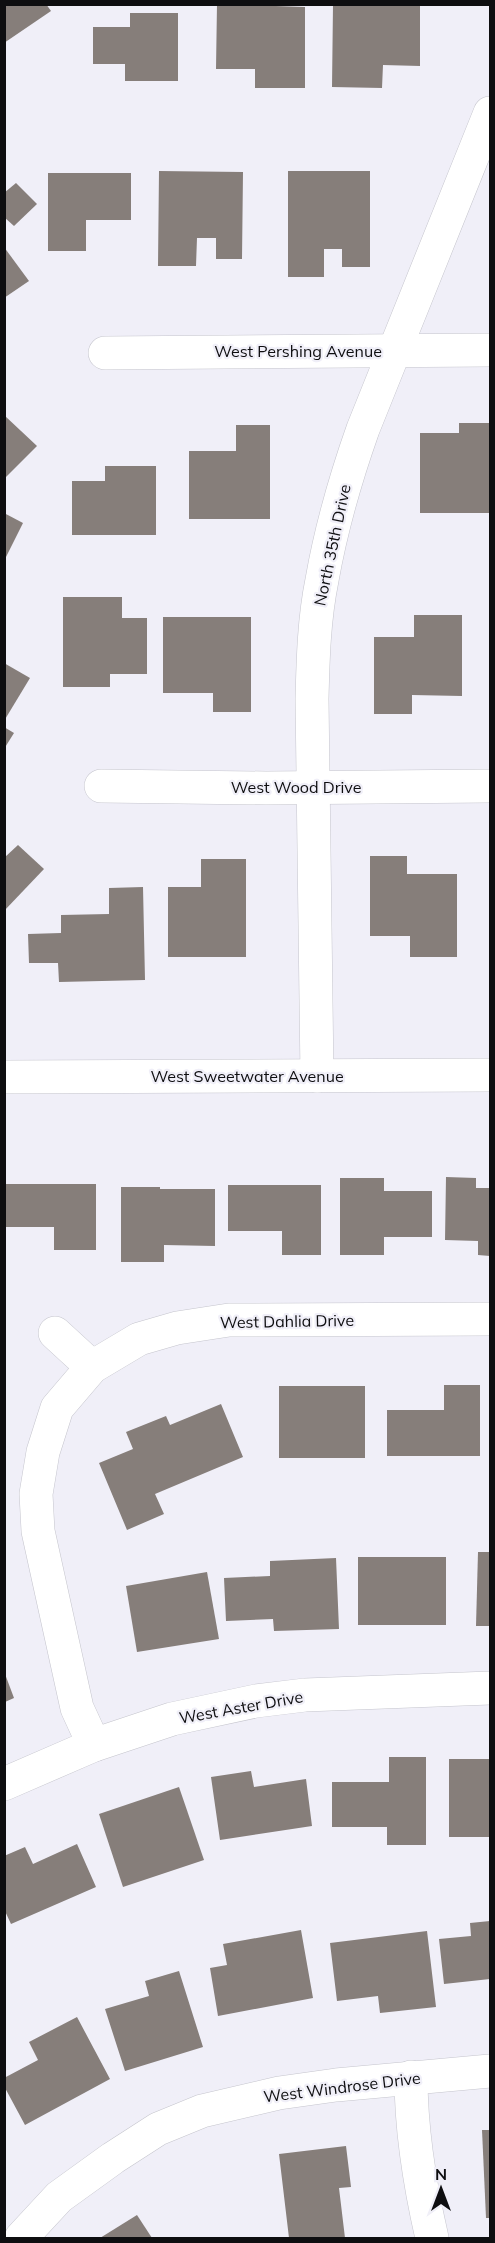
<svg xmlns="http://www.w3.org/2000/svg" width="495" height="2243" font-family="Mulish,sans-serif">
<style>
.building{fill:#867e7a}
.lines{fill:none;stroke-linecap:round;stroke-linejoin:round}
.street-casing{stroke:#c5c5cd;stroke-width:34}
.secondary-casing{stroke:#c5c5cd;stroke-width:34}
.street{stroke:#fff;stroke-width:33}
.secondary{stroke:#fff;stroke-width:33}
.labels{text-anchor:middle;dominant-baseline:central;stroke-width:4.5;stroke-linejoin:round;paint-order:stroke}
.street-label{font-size:16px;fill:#0e0e10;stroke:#f0eff8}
</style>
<rect width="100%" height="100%" fill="#f0eff8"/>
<g class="building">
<polygon points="4,4 46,4 51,11 4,43"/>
<polygon points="217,4 305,7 305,88 255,88 255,69 216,69"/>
<polygon points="384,4 420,4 420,66 383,65 382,88 332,87 333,5"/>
<polygon points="130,13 178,13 178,81 125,81 125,64 93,64 93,27 130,27"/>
<polygon points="159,171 243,172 242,259 216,259 216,238 197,238 196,266 158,266"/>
<polygon points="288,171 370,171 370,267 342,267 342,249 324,249 324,277 288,277"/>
<polygon points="48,173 131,173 131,220 86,220 86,251 48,251"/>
<polygon points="16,183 37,204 14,226 4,217 4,193"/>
<polygon points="4,247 29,281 4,298"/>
<polygon points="4,415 37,446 4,479"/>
<polygon points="459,423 490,423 490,513 420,513 420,433 459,433"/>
<polygon points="236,425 270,425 270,519 189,519 189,451 236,451"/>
<polygon points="105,466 156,466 156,535 72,535 72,481 105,481"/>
<polygon points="4,513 23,523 4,561"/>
<polygon points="63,597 122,597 122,618 147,618 147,674 110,674 110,687 63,687"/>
<polygon points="414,615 462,615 462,696 412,695 412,714 374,714 374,637 414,637"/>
<polygon points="163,617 251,617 251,712 213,712 213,693 163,693"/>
<polygon points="4,663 30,678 4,721"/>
<polygon points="4,727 14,733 4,749"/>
<polygon points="18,845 44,869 4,911 4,858"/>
<polygon points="370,856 407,856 407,874 457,874 457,957 410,957 410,936 370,936"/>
<polygon points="201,859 246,859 246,957 168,957 168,887 201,887"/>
<polygon points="143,887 145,980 59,982 58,963 29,963 28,934 61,933 61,915 109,914 109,888"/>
<polygon points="446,1177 476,1178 476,1188 490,1188 490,1256 478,1255 478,1241 445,1240"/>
<polygon points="340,1178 384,1178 384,1191 432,1191 432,1237 384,1237 384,1255 340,1255"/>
<polygon points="5,1184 96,1184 96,1250 54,1250 54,1227 5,1227"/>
<polygon points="228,1185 321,1185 321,1255 282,1255 282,1231 228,1231"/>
<polygon points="121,1187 160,1187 160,1189 215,1189 215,1246 164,1245 164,1262 121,1262"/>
<polygon points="444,1385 480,1385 480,1456 387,1456 387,1410 444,1410"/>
<rect x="279" y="1386" width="86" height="72"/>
<polygon points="221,1404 243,1457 155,1494 164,1514 127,1530 99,1463 133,1449 126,1432 166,1416 170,1425"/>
<polygon points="478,1552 490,1552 490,1626 476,1626"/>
<rect x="358" y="1557" width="88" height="68"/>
<polygon points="336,1558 339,1629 274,1631 273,1619 226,1621 224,1578 270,1576 270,1561"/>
<polygon points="207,1572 219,1639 137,1652 126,1586"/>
<polygon points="5,1674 14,1698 5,1702"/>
<polygon points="389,1757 426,1757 426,1845 387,1845 387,1827 332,1827 332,1782 389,1782"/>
<rect x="449" y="1759" width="41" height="78"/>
<polygon points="251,1771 254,1787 306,1779 312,1826 220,1840 211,1777"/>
<polygon points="179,1787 204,1860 123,1887 99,1814"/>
<polygon points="77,1844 96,1887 11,1924 4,1909 4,1856 25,1847 33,1864"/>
<polygon points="490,1921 490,1979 444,1984 439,1939 471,1936 470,1923"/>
<polygon points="301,1930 313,1998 218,2016 210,1968 227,1965 223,1944"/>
<polygon points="427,1931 436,2007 380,2013 378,1996 337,2001 330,1943"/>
<polygon points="179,1971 203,2047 125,2071 105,2009 149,1996 145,1981"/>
<polygon points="77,2017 110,2079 25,2125 4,2086 4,2078 38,2060 29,2042"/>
<polygon points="482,2130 490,2130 490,2218 486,2218"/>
<polygon points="346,2146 351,2187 339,2188 345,2238 289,2238 279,2154"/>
<polygon points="137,2215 152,2238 100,2238"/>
</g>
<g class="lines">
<defs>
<g id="street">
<polyline points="105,353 490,350"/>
<polyline points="101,786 266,788 490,786"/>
<path d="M317 1076 312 699C313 659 314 619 322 580 331 529 346 477 363 429L490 113"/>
<polyline points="55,1333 92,1367"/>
<polyline points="94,1745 77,1708 38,1531 36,1494 43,1452 57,1408 92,1367 139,1339 177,1328 229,1320 490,1319"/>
<polyline points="4,1784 94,1745 172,1719 256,1701 305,1695 490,1688"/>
<path d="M411 2077C411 2131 420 2186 432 2238"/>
<polyline points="21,2238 59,2197 113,2158 158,2129 202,2111 279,2093 336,2085 490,2071"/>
</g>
<polyline id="secondary" points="4,1077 490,1075"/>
</defs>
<use href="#street" class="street-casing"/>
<use href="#secondary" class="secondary-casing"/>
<use href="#street" class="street"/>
<use href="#secondary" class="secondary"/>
</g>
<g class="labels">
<g class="street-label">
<text x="298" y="351">West Pershing Avenue</text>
<text transform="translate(332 545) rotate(-78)">North 35th Drive</text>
<text x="296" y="787">West Wood Drive</text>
<text x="247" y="1076">West Sweetwater Avenue</text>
<text transform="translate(287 1321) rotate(-1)">West Dahlia Drive</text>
<text transform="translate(241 1707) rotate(-10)">West Aster Drive</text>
<text transform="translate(342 2087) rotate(-7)">West Windrose Drive</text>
</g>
</g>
<rect width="495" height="2243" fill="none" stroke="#0e0e10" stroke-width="12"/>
<g transform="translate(441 2189)" stroke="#f0eff8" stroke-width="4.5" paint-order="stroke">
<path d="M0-4.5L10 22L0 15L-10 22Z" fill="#0e0e10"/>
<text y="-9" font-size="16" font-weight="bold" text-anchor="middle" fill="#0e0e10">N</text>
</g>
</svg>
